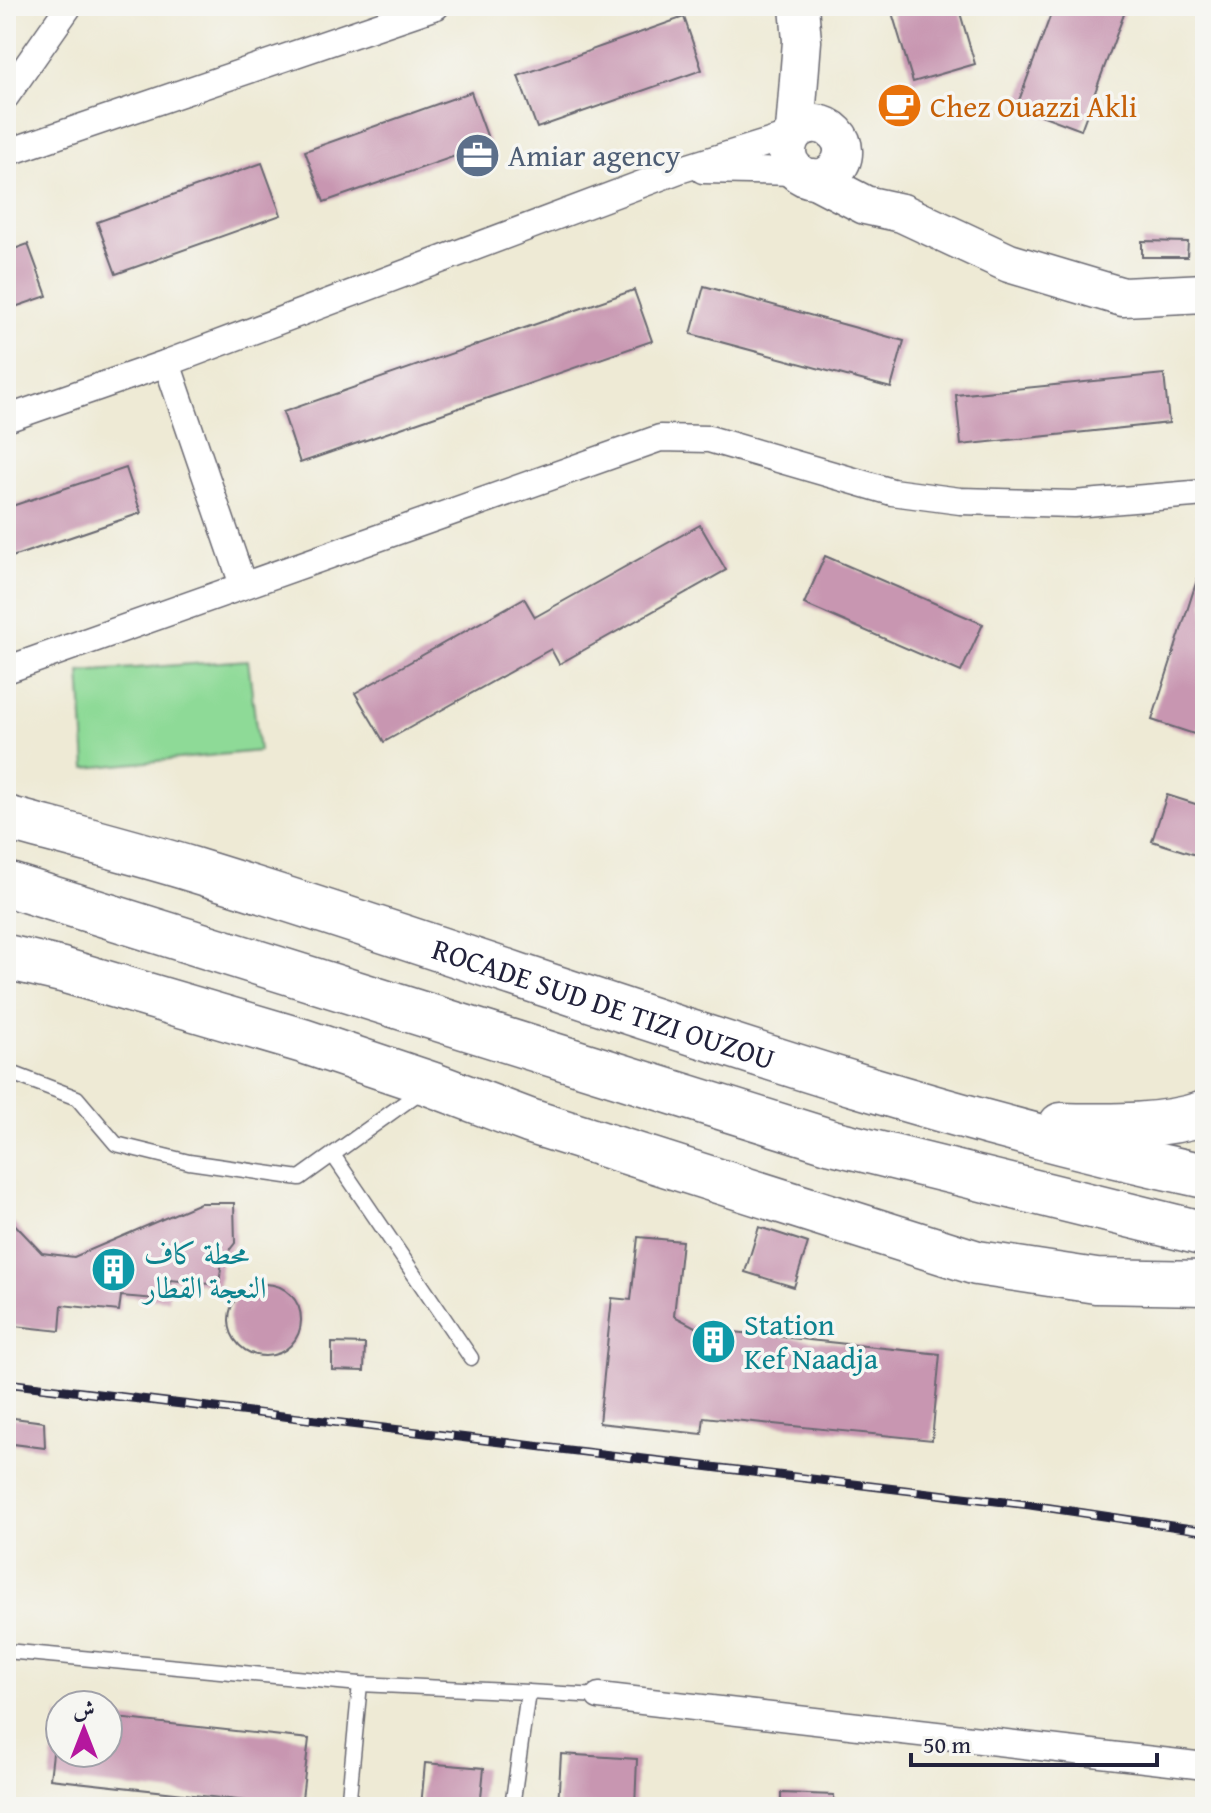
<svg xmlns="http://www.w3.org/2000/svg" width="1211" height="1813" font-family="'Gentium Book Plus',Amiri,serif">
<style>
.green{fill:#8eda97;stroke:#587e69;stroke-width:2}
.building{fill:#c896b1}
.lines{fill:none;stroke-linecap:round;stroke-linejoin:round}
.lane-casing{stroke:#696871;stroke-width:17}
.street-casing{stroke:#696871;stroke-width:29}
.secondary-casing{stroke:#696871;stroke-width:41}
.highway-casing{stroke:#696871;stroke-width:47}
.lane{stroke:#fff;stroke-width:14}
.street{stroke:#fff;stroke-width:26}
.secondary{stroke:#fff;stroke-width:38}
.highway{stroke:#fff;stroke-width:44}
.rail-casing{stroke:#22223b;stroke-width:9}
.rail{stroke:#f6f6f2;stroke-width:6;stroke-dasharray:18;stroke-linecap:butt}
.labels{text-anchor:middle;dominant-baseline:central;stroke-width:7;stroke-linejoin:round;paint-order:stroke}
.food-label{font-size:30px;fill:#c56008;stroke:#f6f6f2;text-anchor:start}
.service-label{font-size:30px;fill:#4e5e75;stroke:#f6f6f2;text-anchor:start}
.street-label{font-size:30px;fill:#22223b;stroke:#f6f6f2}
.culture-label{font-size:30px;fill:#0d838f;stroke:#f6f6f2;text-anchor:start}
</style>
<rect width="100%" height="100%" fill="#f6f6f2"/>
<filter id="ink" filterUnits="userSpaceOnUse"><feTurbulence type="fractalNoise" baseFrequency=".0125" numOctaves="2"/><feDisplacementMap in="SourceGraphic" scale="16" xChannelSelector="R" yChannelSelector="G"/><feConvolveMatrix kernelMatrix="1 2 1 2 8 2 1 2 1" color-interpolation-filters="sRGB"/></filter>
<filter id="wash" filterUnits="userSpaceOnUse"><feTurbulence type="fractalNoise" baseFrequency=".006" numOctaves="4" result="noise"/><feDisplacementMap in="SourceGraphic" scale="32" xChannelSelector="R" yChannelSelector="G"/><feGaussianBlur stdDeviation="1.8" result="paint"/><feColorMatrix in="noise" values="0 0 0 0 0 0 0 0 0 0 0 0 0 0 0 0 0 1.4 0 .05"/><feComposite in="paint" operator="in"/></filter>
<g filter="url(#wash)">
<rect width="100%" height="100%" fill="#eeead5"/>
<polygon class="green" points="248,660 259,751 86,768 80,672"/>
<g id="blocks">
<g class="building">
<polygon points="890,6 958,6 975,64 913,82"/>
<polygon points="1054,6 1127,6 1081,130 1017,106"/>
<polygon points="684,17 702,70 537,128 518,76"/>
<polygon points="471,92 490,144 324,202 305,151"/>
<polygon points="262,163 281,215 116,274 97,222"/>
<polygon points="1142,241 1188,242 1187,257 1142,257"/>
<polygon points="28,244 47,296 6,310 6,252"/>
<polygon points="704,286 904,341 891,388 691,334"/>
<polygon points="634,290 652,341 300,463 283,412"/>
<polygon points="1164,374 1169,423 961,445 956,395"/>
<polygon points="126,468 141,513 6,559 6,508"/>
<polygon points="700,525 726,570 559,664 551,649 384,742 355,693 524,598 535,617"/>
<polygon points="825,556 983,624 961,672 804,604"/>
<polygon points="1204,558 1205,710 1197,735 1152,720"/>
<polygon points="1167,795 1205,807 1205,858 1152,841"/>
<polygon points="200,1203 234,1203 235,1243 222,1260 219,1285 171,1280 168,1300 121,1296 119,1311 62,1305 60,1331 6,1325 6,1215 42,1253 74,1257"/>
<polygon points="759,1227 808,1243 794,1287 745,1272"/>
<polygon points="638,1237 682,1241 674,1316 697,1328 940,1354 932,1440 704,1417 702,1434 599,1423 612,1298 631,1300"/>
<circle cx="265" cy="1320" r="36"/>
<polygon points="332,1343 365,1344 364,1371 332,1370"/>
<polygon points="6,1417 44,1422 45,1448 6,1443"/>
<polygon points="58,1710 60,1753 108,1753 108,1717 309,1739 301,1807 50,1779"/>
<polygon points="561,1754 637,1759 635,1807 558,1807"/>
<polygon points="425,1763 484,1768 480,1807 421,1807"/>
<polygon points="781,1793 834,1795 834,1807 781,1807"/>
</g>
</g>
</g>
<g filter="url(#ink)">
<use href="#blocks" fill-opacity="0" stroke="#696871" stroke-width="2"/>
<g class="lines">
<defs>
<g id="lane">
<polyline points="6,1071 77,1098 116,1144 189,1162 300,1178 424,1089"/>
<polyline points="333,1155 471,1358"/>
<polyline points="6,1651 360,1684 528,1692 512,1807"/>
<polyline points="528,1692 599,1696"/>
<polyline points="348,1807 360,1684"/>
</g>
<g id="street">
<polyline points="6,96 69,6"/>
<polyline points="6,153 436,6"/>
<polyline points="703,170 797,172"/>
<polyline points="167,363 243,585"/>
<polyline points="6,419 167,363 679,170 792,135"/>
<polyline points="6,670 660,438 709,439 892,492 960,501 1074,504 1205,493"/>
<polyline points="599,1696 1205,1766"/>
</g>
<g id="secondary">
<path d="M795 131C825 108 860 146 834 171 809 195 770 160 795 131L802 41 799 6"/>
<polyline points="813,178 865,205 902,213 1009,263 1123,297 1205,293"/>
</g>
<g id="highway">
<path id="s1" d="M6 818C69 835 132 851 194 870 531 973 860 1103 1205 1176"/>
<polyline points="6,884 832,1142 1205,1234"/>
<polyline points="6,957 62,970 303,1041 431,1084 529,1121 977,1263 1096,1281 1205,1283"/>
<path d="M1061 1125C1108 1126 1159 1128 1205 1113"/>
</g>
</defs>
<use href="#lane" class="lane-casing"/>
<use href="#street" class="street-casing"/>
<use href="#secondary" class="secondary-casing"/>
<use href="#highway" class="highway-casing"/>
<use href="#lane" class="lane"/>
<use href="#street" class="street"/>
<use href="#secondary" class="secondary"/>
<use href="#highway" class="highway"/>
<defs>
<polyline id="rail" points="6,1383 1030,1505 1205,1531"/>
</defs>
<use href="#rail" class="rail-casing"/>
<use href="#rail" class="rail"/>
</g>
</g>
<defs>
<symbol id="cafe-disc" viewBox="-11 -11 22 22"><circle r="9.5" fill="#e8710a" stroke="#f6f6f2"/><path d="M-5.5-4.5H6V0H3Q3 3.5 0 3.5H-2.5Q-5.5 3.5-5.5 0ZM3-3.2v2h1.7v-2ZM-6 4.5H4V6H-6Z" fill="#fff"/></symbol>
<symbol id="office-disc" viewBox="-11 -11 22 22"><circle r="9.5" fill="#5c6f8a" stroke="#f6f6f2"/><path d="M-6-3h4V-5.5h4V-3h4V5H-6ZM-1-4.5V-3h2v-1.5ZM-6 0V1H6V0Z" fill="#fff"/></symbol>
<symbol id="building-disc" viewBox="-11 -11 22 22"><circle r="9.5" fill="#0f9aa8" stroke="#f6f6f2"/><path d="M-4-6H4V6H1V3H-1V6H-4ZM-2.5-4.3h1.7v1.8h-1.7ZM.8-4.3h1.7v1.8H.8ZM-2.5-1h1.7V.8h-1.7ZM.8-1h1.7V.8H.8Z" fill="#fff"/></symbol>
</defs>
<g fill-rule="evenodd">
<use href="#cafe-disc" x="874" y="80" width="51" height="51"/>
<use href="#office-disc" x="452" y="130" width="51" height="51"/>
<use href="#building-disc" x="88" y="1244" width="51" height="51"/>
<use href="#building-disc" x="688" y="1316" width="51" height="51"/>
</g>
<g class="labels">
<g class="food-label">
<text x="930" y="106">Chez Ouazzi Akli</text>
</g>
<g class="service-label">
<text x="508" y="155">Amiar agency</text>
</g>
<g class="street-label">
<text stroke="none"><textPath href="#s1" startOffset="626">ROCADE SUD DE TIZI OUZOU</textPath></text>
</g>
<g class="culture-label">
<text x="144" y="1253">محطة كاف<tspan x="144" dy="34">النعجة القطار</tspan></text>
<text x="744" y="1324">Station<tspan x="744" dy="34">Kef Naadja</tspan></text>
</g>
</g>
<rect width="1211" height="1813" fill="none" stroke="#f6f6f2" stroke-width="32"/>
<g transform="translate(84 1729)"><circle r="38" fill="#f6f6f2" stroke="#a1a1a9" stroke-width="2"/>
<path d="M0-6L14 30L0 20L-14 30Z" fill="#b5179e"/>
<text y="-12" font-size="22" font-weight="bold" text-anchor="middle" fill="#22223b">ش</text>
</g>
<path d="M911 1753v12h246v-12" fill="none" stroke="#22223b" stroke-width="4"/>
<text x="923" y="1753" font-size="24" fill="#22223b" stroke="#f6f6f2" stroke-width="6" paint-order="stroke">50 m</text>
</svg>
